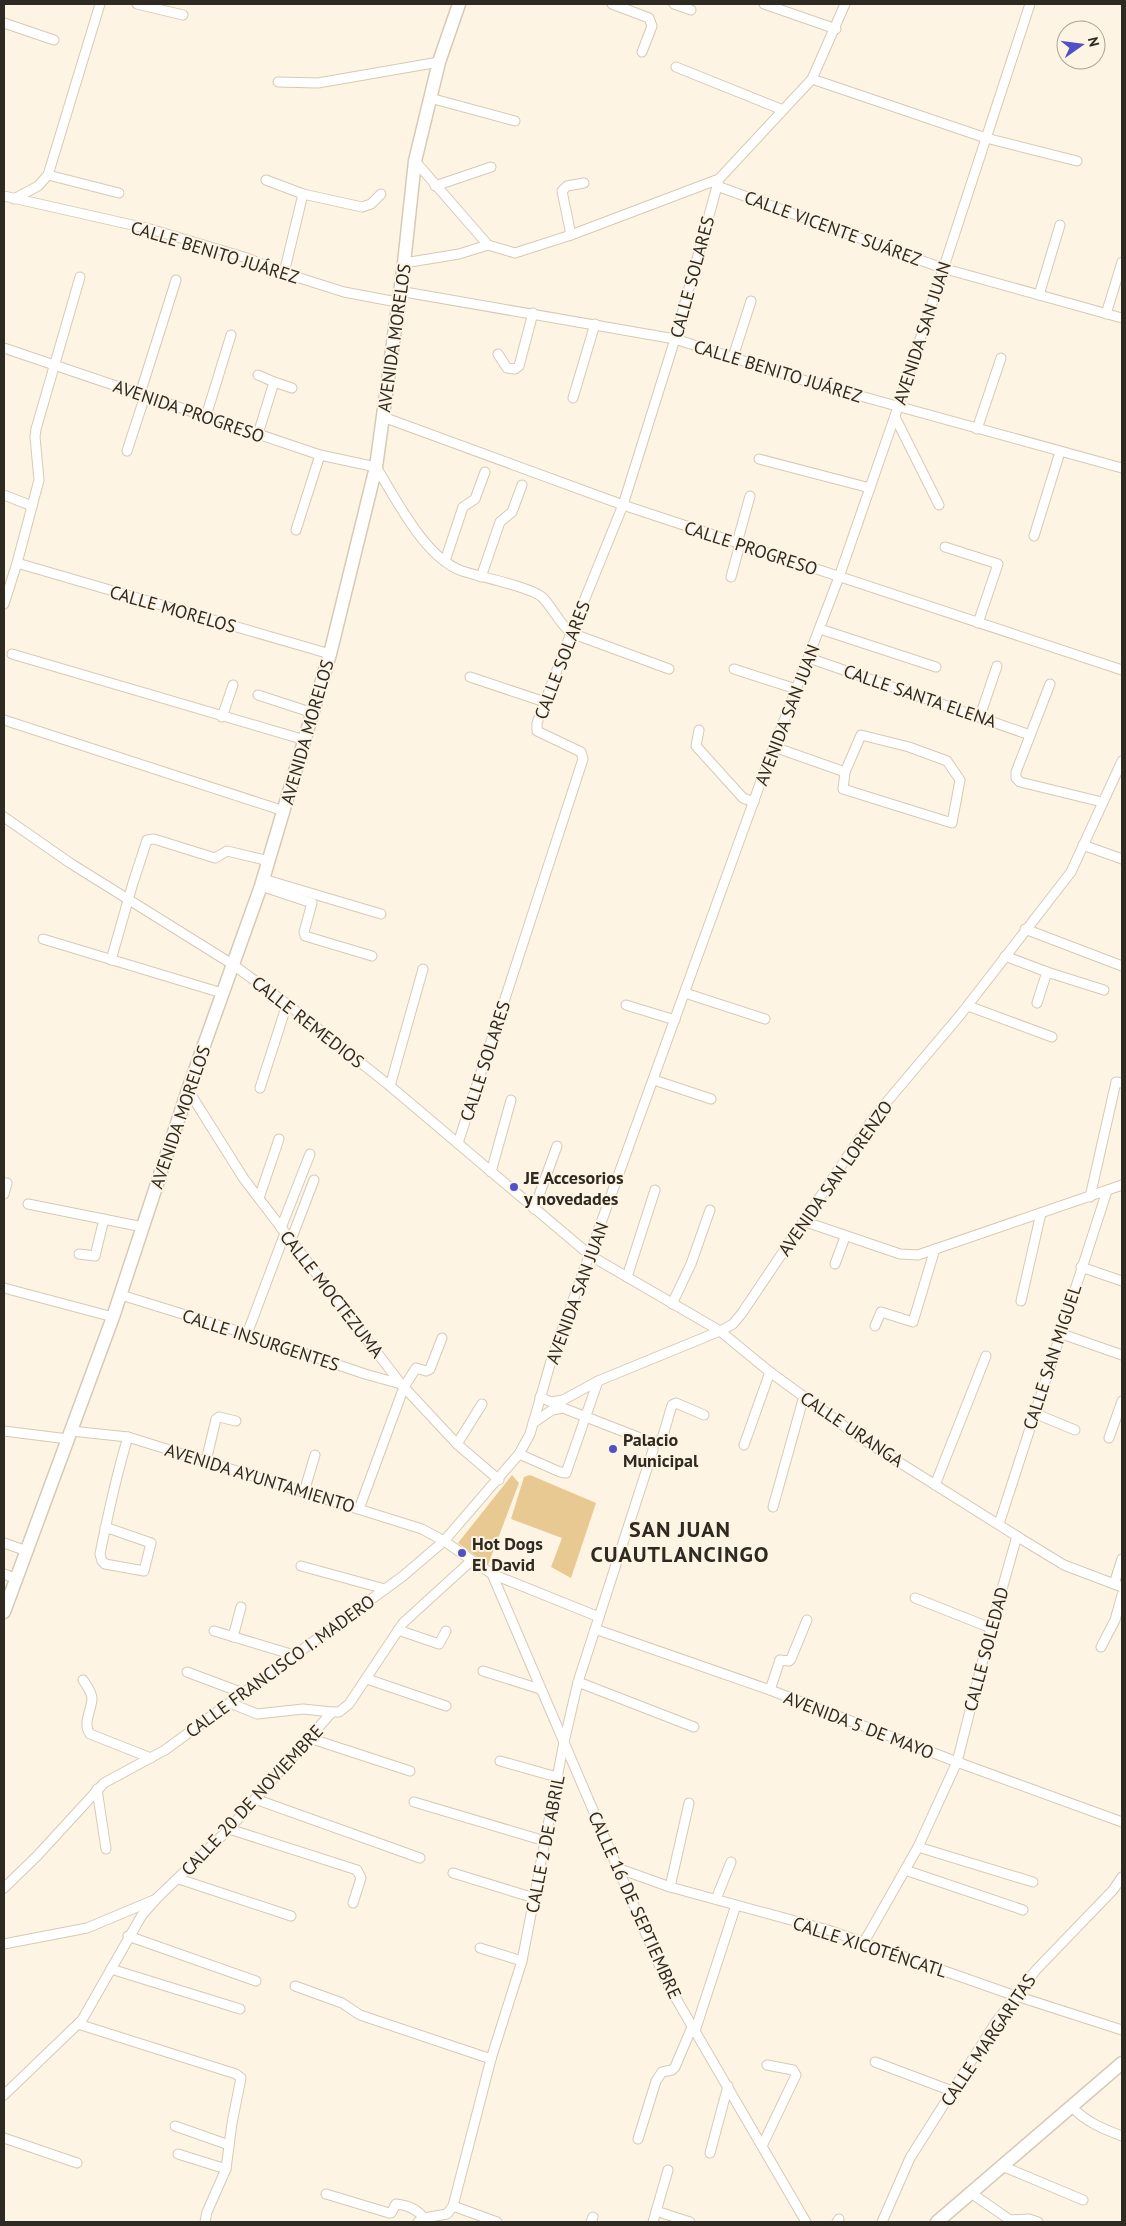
<svg xmlns="http://www.w3.org/2000/svg" width="1126" height="2226" font-family="'PT Sans',sans-serif">
<style>
.green{fill:#e9c992}
.lines{fill:none;stroke-linecap:round;stroke-linejoin:round}
.street-casing{stroke:#d6cab6;stroke-width:11}
.secondary-casing{stroke:#d6cab6;stroke-width:15}
.street{stroke:#fff;stroke-width:9}
.secondary{stroke:#fff;stroke-width:12}
.poi-dot{fill:#5050c7;stroke:#fef4e3;stroke-width:2}
.labels{text-anchor:middle;dominant-baseline:central;stroke-width:4;stroke-linejoin:round;paint-order:stroke}
.street-label{font-size:18px;fill:#2e2921;stroke:#fef4e3}
.poi-label{font-size:18px;font-weight:bold;fill:#2e2921;stroke:#fef4e3;text-anchor:start}
.district-label{font-size:22px;font-weight:bold;letter-spacing:1px;fill:#2e2921;stroke:#fef4e3}
</style>
<rect width="100%" height="100%" fill="#fef4e3"/>
<g class="green">
<polygon points="512,1475 519,1483 488,1565 458,1543"/>
<polygon points="530,1475 596,1503 571,1578 551,1567 562,1538 511,1519 524,1477"/>
</g>
<g class="lines">
<defs>
<g id="street">
<polyline points="137,4 183,15"/>
<polyline points="612,4 649,18 652,26 642,52"/>
<polyline points="674,4 691,10"/>
<polyline points="764,4 836,29"/>
<polyline points="4,23 54,40"/>
<polyline points="676,67 783,110"/>
<polyline points="812,79 986,138 1077,161"/>
<polyline points="278,82 318,83 439,62"/>
<polyline points="430,98 515,121"/>
<polyline points="415,161 488,245 515,253 571,235 719,179 812,79 845,4"/>
<polyline points="48,175 119,193"/>
<polyline points="266,180 303,194 284,273"/>
<polyline points="435,186 491,167"/>
<polyline points="717,186 942,268 1122,318"/>
<polyline points="303,194 362,207 371,204 381,194"/>
<polyline points="4,196 150,229 247,258 284,273 344,292 397,302"/>
<polyline points="14,199 38,186 48,175 100,4"/>
<polyline points="571,235 562,191 567,186 584,183"/>
<polyline points="404,263 459,254 488,245"/>
<polyline points="399,291 675,339 806,381 1122,468"/>
<polyline points="1039,295 1060,225"/>
<polyline points="1106,314 1122,262"/>
<path d="M4 348 320 455 376 467C397 500 424 557 462 571 480 577 531 587 542 597 553 608 559 623 571 633L669 669"/>
<polyline points="498,354 507,368 515,369 519,366 533,313"/>
<polyline points="733,357 751,301"/>
<polyline points="258,375 274,382"/>
<polyline points="140,394 176,280"/>
<polyline points="573,398 595,324"/>
<polyline points="206,416 231,335"/>
<polyline points="383,417 623,505 1122,670"/>
<polyline points="895,417 939,505"/>
<polyline points="977,429 1001,358"/>
<polyline points="258,434 274,382 292,388"/>
<polyline points="127,451 145,396"/>
<polyline points="759,459 870,488"/>
<polyline points="4,495 32,506"/>
<polyline points="296,530 320,455"/>
<polyline points="1034,536 1060,452"/>
<polyline points="737,543 750,496"/>
<polyline points="945,547 998,564 978,623"/>
<polyline points="445,561 463,507 475,499 485,472"/>
<polyline points="17,563 330,654"/>
<polyline points="481,577 500,522 512,512 522,485"/>
<polyline points="731,577 740,544"/>
<polyline points="4,604 17,563 39,480 35,437 36,429 80,277"/>
<polyline points="820,629 936,667"/>
<polyline points="12,654 305,740"/>
<polyline points="809,658 1030,735"/>
<polyline points="734,669 796,689"/>
<polyline points="470,677 545,702"/>
<polyline points="1050,684 1016,772 1016,778 1020,782 1102,802"/>
<polyline points="258,695 313,713"/>
<polyline points="980,716 997,666"/>
<polyline points="222,717 233,685"/>
<polyline points="4,720 284,811"/>
<polyline points="699,730 696,746 743,798 754,802"/>
<polygon points="861,735 909,747 947,761 960,780 952,823 843,789 845,772"/>
<polyline points="774,747 845,772"/>
<polyline points="4,817 70,863 232,964 287,1004 390,1086 591,1256 720,1331 770,1372 859,1437 1023,1540 1064,1565 1122,1587"/>
<polyline points="1083,845 1122,859"/>
<polyline points="263,879 381,914"/>
<polyline points="261,886 312,903 304,932 305,936 372,956"/>
<polyline points="1025,929 1122,966"/>
<polyline points="43,939 222,993"/>
<polyline points="1005,956 1047,972 1037,1003"/>
<polyline points="111,960 133,883 147,840 154,839 215,858 227,851 269,861"/>
<polyline points="1047,972 1104,990"/>
<polyline points="685,993 765,1019"/>
<polyline points="626,1005 675,1020"/>
<polyline points="968,1006 1052,1037"/>
<polyline points="654,1080 711,1099"/>
<polyline points="390,1086 423,969"/>
<polyline points="260,1088 287,1004"/>
<polyline points="188,1090 244,1179 401,1384 457,1444 499,1480"/>
<polyline points="458,1143 583,759 581,752 537,731 537,723 571,633 623,505 675,339 719,179"/>
<polyline points="491,1172 511,1100"/>
<polyline points="4,1194 7,1183"/>
<polyline points="1090,1197 1116,1082 1122,1083"/>
<polyline points="259,1198 279,1139"/>
<polyline points="28,1204 143,1227"/>
<polyline points="534,1209 557,1146"/>
<polyline points="803,1221 900,1254 918,1255 1122,1185"/>
<polyline points="281,1228 310,1154"/>
<polyline points="291,1240 314,1180"/>
<polyline points="79,1254 95,1256 104,1219"/>
<polyline points="835,1264 845,1237"/>
<polyline points="1081,1267 1122,1281"/>
<polyline points="627,1277 655,1190"/>
<polyline points="4,1288 113,1317"/>
<polyline points="121,1295 247,1334 365,1374 401,1384"/>
<polyline points="1021,1301 1041,1213"/>
<polyline points="672,1304 691,1264 710,1210"/>
<polyline points="875,1326 881,1312 913,1322 935,1249"/>
<polyline points="247,1334 285,1233"/>
<polyline points="1062,1334 1122,1355"/>
<polyline points="540,1397 551,1402 563,1400 598,1381 720,1331 733,1324 742,1313 874,1117 961,1014 1071,872 1122,761"/>
<polyline points="1034,1413 1075,1430"/>
<polyline points="533,1423 552,1410 563,1408 653,1443"/>
<polyline points="4,1431 68,1439"/>
<polyline points="71,1431 128,1437 422,1529 444,1541 492,1574 599,1617"/>
<polyline points="1109,1438 1122,1401"/>
<polyline points="653,1443 662,1439 672,1405 676,1403 704,1415"/>
<polyline points="457,1444 482,1404"/>
<polyline points="744,1445 770,1372"/>
<polyline points="519,1454 560,1472 566,1473 598,1381"/>
<polyline points="206,1461 216,1419 219,1417 236,1421"/>
<polyline points="935,1485 986,1356"/>
<polyline points="304,1492 315,1455"/>
<polyline points="773,1507 804,1396"/>
<polyline points="359,1509 404,1387 416,1368 426,1371 430,1369 442,1338"/>
<polyline points="999,1524 1107,1191"/>
<path d="M105 1527 151 1543 144 1571 105 1564 102 1561 100 1554C108 1514 116 1476 128 1437"/>
<polyline points="4,1543 27,1551"/>
<polyline points="301,1566 385,1589"/>
<polyline points="4,1574 17,1579"/>
<polyline points="492,1574 667,1983 806,2222"/>
<polyline points="1114,1584 1122,1559"/>
<polyline points="915,1598 991,1628"/>
<polyline points="595,1629 770,1690 957,1762 1122,1822"/>
<polyline points="398,1630 439,1644 446,1631"/>
<polyline points="214,1631 294,1655"/>
<polyline points="233,1637 241,1607"/>
<polyline points="1101,1647 1115,1620 1122,1595"/>
<polyline points="483,1671 540,1689"/>
<polyline points="187,1672 243,1693"/>
<polyline points="367,1679 446,1706"/>
<path d="M83 1680C87 1686 91 1691 92 1698 92 1710 82 1723 90 1734L151 1758"/>
<polyline points="578,1682 694,1727"/>
<polyline points="770,1690 780,1660 789,1661 791,1659 807,1620"/>
<polyline points="230,1703 257,1714 303,1709 332,1712"/>
<polyline points="309,1738 410,1771"/>
<polyline points="500,1761 557,1777"/>
<polyline points="97,1789 106,1849"/>
<polyline points="255,1799 420,1858"/>
<polyline points="414,1802 545,1841"/>
<polyline points="229,1829 357,1870 361,1878 353,1903"/>
<polyline points="918,1847 1033,1882"/>
<polyline points="617,1868 670,1887 828,1930 1007,1993 1122,2030"/>
<polyline points="905,1870 1023,1910"/>
<polyline points="453,1873 534,1898"/>
<polyline points="179,1879 291,1916"/>
<polyline points="670,1887 689,1803"/>
<polyline points="4,1888 37,1856 104,1783 165,1750 403,1576 444,1541 519,1454 530,1434 551,1361 761,781 839,577 898,407 1030,4"/>
<polyline points="716,1899 731,1862"/>
<polyline points="128,1936 256,1981"/>
<polyline points="864,1942 918,1847 957,1762 991,1628 1017,1536"/>
<polyline points="4,1944 87,1928 154,1900"/>
<polyline points="480,1948 522,1961"/>
<polyline points="111,1969 240,2009"/>
<polyline points="295,1986 342,2003 360,2015 491,2059"/>
<polyline points="78,2024 236,2074 241,2078 232,2123 226,2169 207,2212 205,2222"/>
<polyline points="695,2031 736,1905"/>
<polyline points="875,2062 952,2091"/>
<polyline points="4,2095 82,2020 142,1915 157,1898 229,1829 332,1712 339,1712 349,1704 403,1623 471,1561"/>
<path d="M1072 2107C1086 2122 1103 2129 1122 2136"/>
<polyline points="175,2126 229,2145"/>
<polyline points="4,2138 77,2163"/>
<polyline points="638,2139 656,2081 662,2072 672,2070 675,2067 692,2027"/>
<polyline points="763,2144 796,2075 793,2070 767,2065"/>
<polyline points="710,2153 728,2086"/>
<polyline points="178,2154 226,2169"/>
<polyline points="1002,2166 1083,2200"/>
<polyline points="971,2193 1010,2220 1029,2219 1038,2222"/>
<path d="M326 2194 389 2213H391L396 2204C407 2205 417 2209 424 2218"/>
<polyline points="453,2206 497,2222"/>
<polyline points="656,2211 690,2222"/>
<polyline points="418,2222 424,2218 447,2214 453,2206 491,2059 522,1961 564,1742 578,1682 653,1450 653,1443"/>
<polyline points="591,2222 593,2217"/>
<polyline points="653,2222 668,2170"/>
<polyline points="837,2222 839,2219"/>
<polyline points="882,2222 910,2158 996,2022 1036,1970 1113,1890 1122,1877"/>
</g>
<g id="secondary">
<polyline points="4,1612 113,1317 188,1090 261,886 330,654 376,467 404,263 415,161 439,62 459,4"/>
<polyline points="937,2222 1122,2063"/>
</g>
</defs>
<use href="#street" class="street-casing"/>
<use href="#secondary" class="secondary-casing"/>
<use href="#street" class="street"/>
<use href="#secondary" class="secondary"/>
</g>
<g class="poi-dot">
<circle cx="514" cy="1187" r="5"/>
<circle cx="613" cy="1449" r="5"/>
<circle cx="462" cy="1553" r="5"/>
</g>
<g class="labels">
<g class="street-label">
<text transform="translate(833 228) rotate(20)">CALLE VICENTE SUÁREZ</text>
<text transform="translate(215 252) rotate(17)">CALLE BENITO JUÁREZ</text>
<text transform="translate(692 277) rotate(-75)">CALLE SOLARES</text>
<text transform="translate(922 333) rotate(-72)">AVENIDA SAN JUAN</text>
<text transform="translate(394 338) rotate(-82)">AVENIDA MORELOS</text>
<text transform="translate(778 371) rotate(17)">CALLE BENITO JUÁREZ</text>
<text transform="translate(189 411) rotate(19)">AVENIDA PROGRESO</text>
<text transform="translate(751 548) rotate(18)">CALLE PROGRESO</text>
<text transform="translate(173 609) rotate(16)">CALLE MORELOS</text>
<text transform="translate(562 660) rotate(-69)">CALLE SOLARES</text>
<text transform="translate(920 696) rotate(19)">CALLE SANTA ELENA</text>
<text transform="translate(787 715) rotate(-69)">AVENIDA SAN JUAN</text>
<text transform="translate(307 732) rotate(-74)">AVENIDA MORELOS</text>
<text transform="translate(308 1022) rotate(38)">CALLE REMEDIOS</text>
<text transform="translate(485 1061) rotate(-72)">CALLE SOLARES</text>
<text transform="translate(180 1117) rotate(-71)">AVENIDA MORELOS</text>
<text transform="translate(835 1178) rotate(-55)">AVENIDA SAN LORENZO</text>
<text transform="translate(577 1293) rotate(-70)">AVENIDA SAN JUAN</text>
<text transform="translate(332 1294) rotate(52)">CALLE MOCTEZUMA</text>
<text transform="translate(261 1340) rotate(18)">CALLE INSURGENTES</text>
<text transform="translate(1052 1357) rotate(-72)">CALLE SAN MIGUEL</text>
<text transform="translate(852 1429) rotate(34)">CALLE URANGA</text>
<text transform="translate(260 1478) rotate(17)">AVENIDA AYUNTAMIENTO</text>
<text transform="translate(986 1649) rotate(-75)">CALLE SOLEDAD</text>
<text transform="translate(280 1666) rotate(-36)">CALLE FRANCISCO I. MADERO</text>
<text transform="translate(859 1725) rotate(21)">AVENIDA 5 DE MAYO</text>
<text transform="translate(252 1800) rotate(-47)">CALLE 20 DE NOVIEMBRE</text>
<text transform="translate(545 1844) rotate(-79)">CALLE 2 DE ABRIL</text>
<text transform="translate(635 1905) rotate(66)">CALLE 16 DE SEPTIEMBRE</text>
<text transform="translate(870 1947) rotate(18)">CALLE XICOTÉNCATL</text>
<text transform="translate(988 2040) rotate(-56)">CALLE MARGARITAS</text>
</g>
<g class="poi-label">
<text x="524" y="1177">JE Accesorios<tspan x="524" dy="21">y novedades</tspan></text>
<text x="623" y="1439">Palacio<tspan x="623" dy="21">Municipal</tspan></text>
<text x="472" y="1543">Hot Dogs<tspan x="472" dy="21">El David</tspan></text>
</g>
<g class="district-label">
<text x="680" y="1529">SAN JUAN<tspan x="680" dy="25">CUAUTLANCINGO</tspan></text>
</g>
</g>
<rect width="1126" height="2226" fill="none" stroke="#2e2921" stroke-width="10"/>
<g transform="translate(1081 45) rotate(76)"><circle r="24" fill="#fef4e3" stroke="#aba395"/>
<path d="M0-4L9 19L0 12L-9 19Z" fill="#5050c7"/>
<text y="-8" font-size="14" font-weight="bold" text-anchor="middle" fill="#2e2921">N</text>
</g>
</svg>
